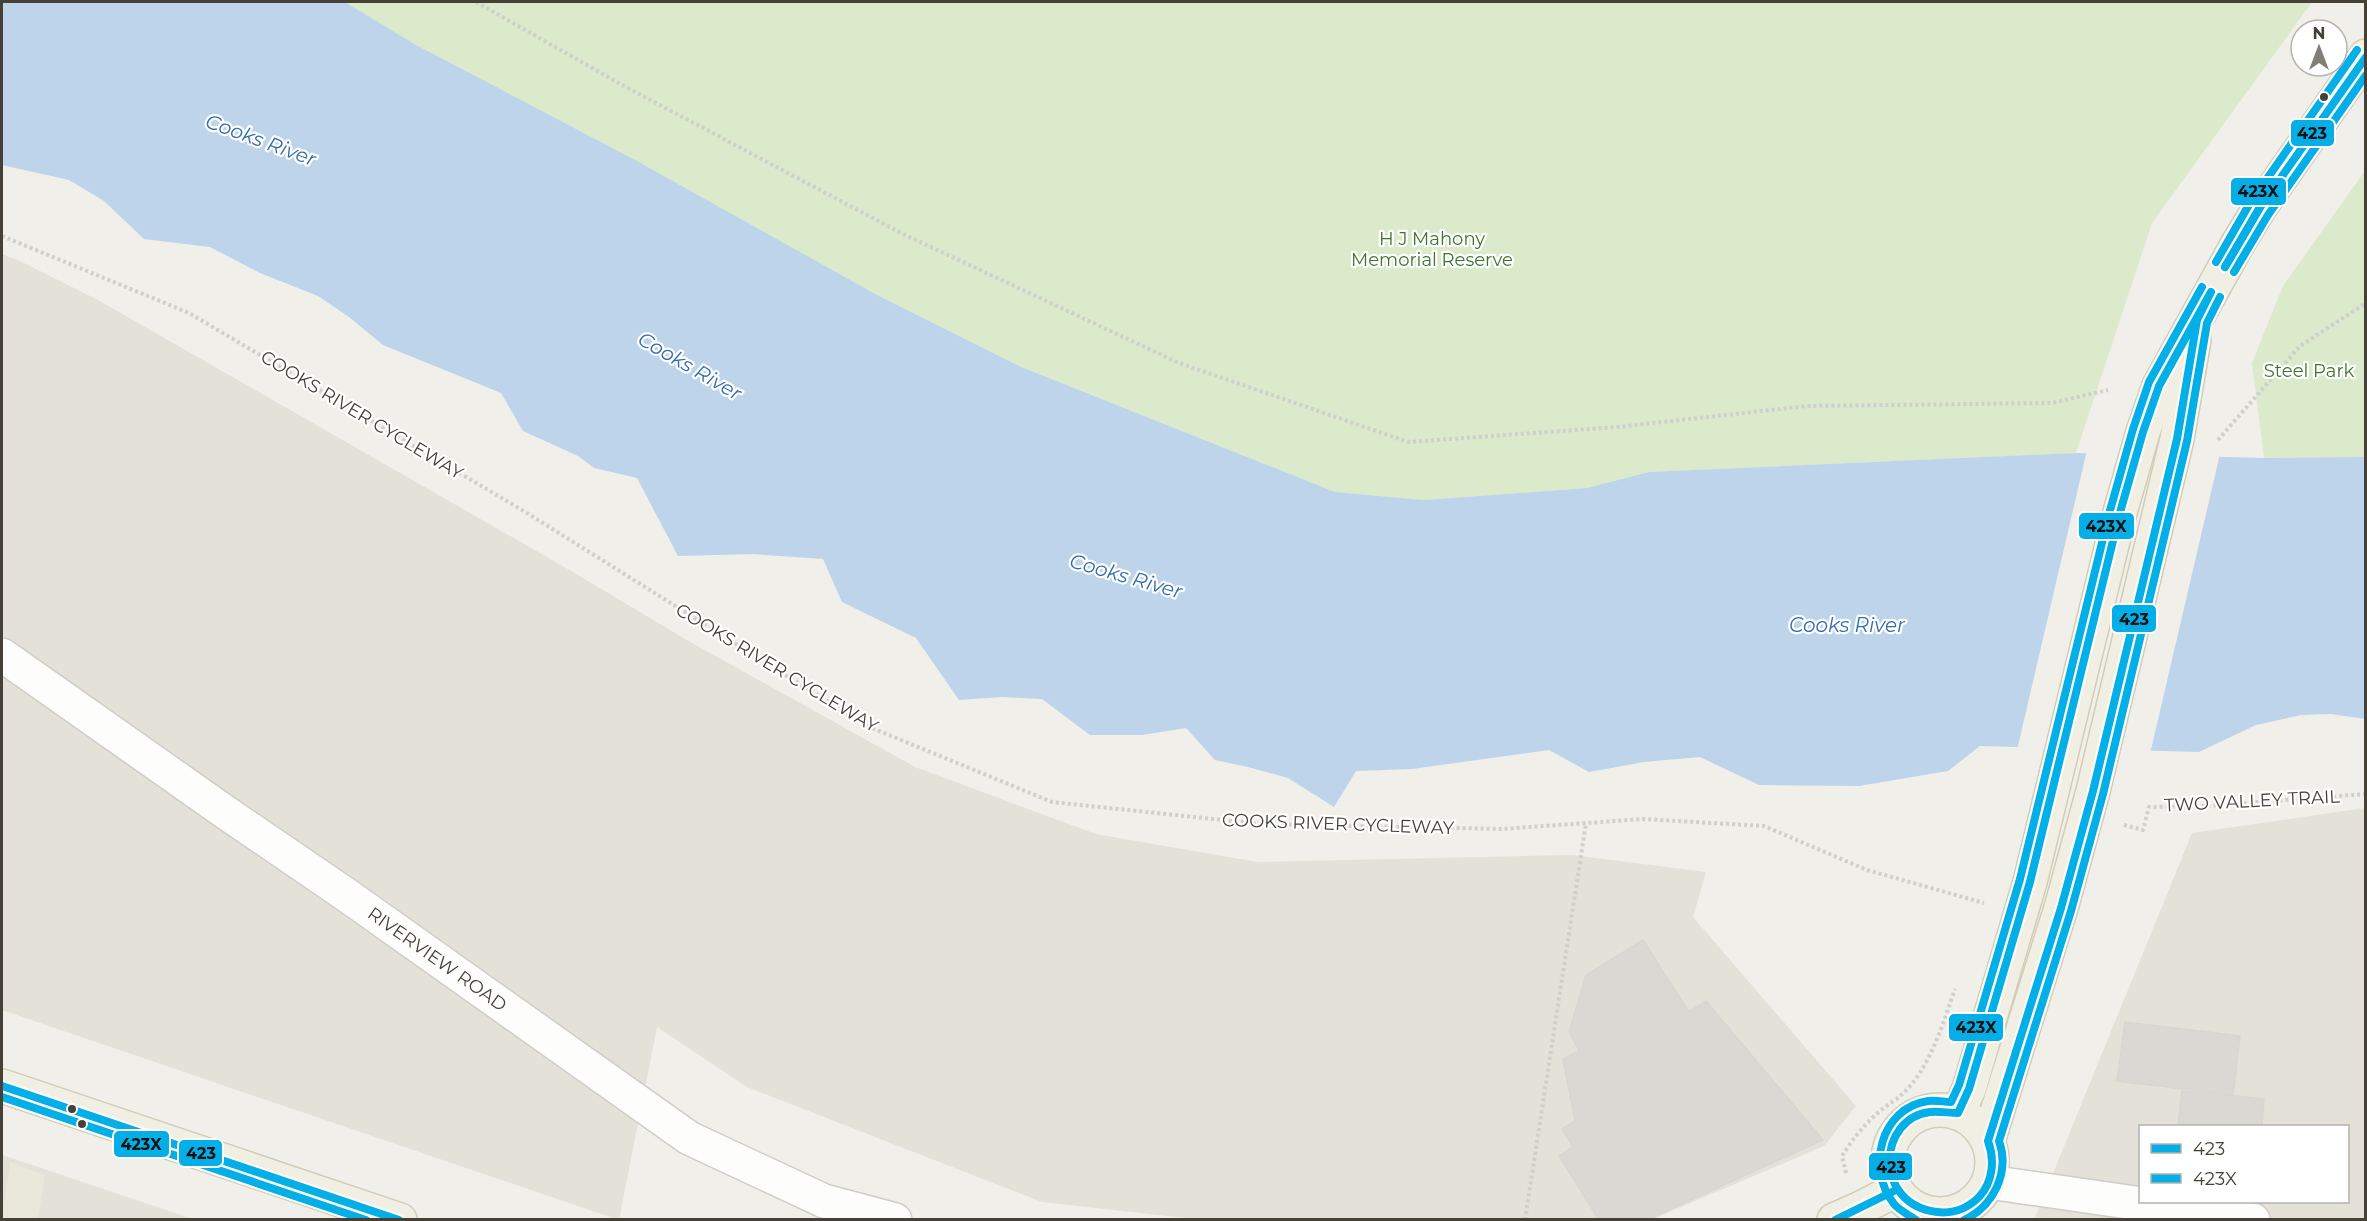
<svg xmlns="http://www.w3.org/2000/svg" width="2367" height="1221" font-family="Montserrat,sans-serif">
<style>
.residential{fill:#e3e1d8;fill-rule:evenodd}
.education{fill:#eae8da}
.green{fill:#daeacb}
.water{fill:#bdd4eb}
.pier{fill:#f0efea}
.building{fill:#dad8d2;stroke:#d8d6d0;stroke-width:1.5}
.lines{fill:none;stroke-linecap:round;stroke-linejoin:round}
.minor-casing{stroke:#cecdc7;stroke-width:36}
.major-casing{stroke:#d1cdb8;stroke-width:36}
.path{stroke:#d0cfca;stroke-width:4;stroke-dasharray:3 3;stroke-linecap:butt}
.minor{stroke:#fdfdfc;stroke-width:33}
.major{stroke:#f1eee4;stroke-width:33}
.bus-1-casing{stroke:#fff;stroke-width:12}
.bus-2-casing{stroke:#fff;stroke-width:12}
.bus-1{stroke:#03afe6;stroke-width:8}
.bus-2{stroke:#03afe6;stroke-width:8}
.bus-dot{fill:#454137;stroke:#fff;stroke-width:2}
.labels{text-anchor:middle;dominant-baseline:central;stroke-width:4.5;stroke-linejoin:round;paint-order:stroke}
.park-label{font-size:18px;fill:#3f742d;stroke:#fff}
.street-label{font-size:18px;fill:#454137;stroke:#fff}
.water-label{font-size:20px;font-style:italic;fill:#356cac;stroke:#fff}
.line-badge{stroke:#fff;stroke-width:2}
.pale-badge-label{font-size:16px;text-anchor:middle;font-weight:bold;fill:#111}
</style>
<rect width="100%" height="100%" fill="#f0efea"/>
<g class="residential">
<polygon points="2,254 20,261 98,300 573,572 685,639 915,767 1096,834 1257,862 1572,855 1706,872 1693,917 1856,1106 1824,1146 1653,1219 1194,1219 1042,1202 747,1087 657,1027 619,1220 2,1010"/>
<path d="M2365 808V1219L2034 1220 2192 833ZM2140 1126H2348V1202H2140Z"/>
<polygon points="2,1155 193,1219 2,1219"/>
</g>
<polygon class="education" points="10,1162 45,1175 38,1219 2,1219"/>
<g class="green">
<polygon points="345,2 2312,2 2152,223 2076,453 1649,472 1587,488 1424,500 1335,492 1019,366 877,295 416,45"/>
<polygon points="2365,171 2365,457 2264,458 2252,363 2283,286"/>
</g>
<polygon class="water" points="2,2 345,2 416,45 635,160 877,295 1019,366 1335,492 1424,500 1587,488 1649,472 2076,453 2264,458 2365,457 2365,719 2331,714 2301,715 2256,725 2199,752 1980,746 1948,771 1859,786 1759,785 1700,757 1644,762 1589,772 1549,750 1412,769 1356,771 1334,807 1288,778 1248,767 1215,760 1186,728 1142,735 1090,735 1042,699 1002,697 959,700 916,638 842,602 823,559 753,554 678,556 637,478 594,468 578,456 523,431 501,393 383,345 349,317 318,296 260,273 210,247 144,239 104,201 69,180 2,165"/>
<polygon class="pier" points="2087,450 2220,454 2150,754 2017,750"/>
<g class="building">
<polygon points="1643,940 1689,1012 1706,1001 1823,1140 1647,1220 1599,1220 1559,1156 1573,1147 1562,1129 1575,1121 1563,1059 1579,1051 1569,1032 1586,975"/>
<polygon points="2125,1022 2240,1036 2233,1095 2117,1081"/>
<polygon points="2182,1091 2264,1099 2262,1126 2178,1126"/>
</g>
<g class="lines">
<defs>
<g id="minor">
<path id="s1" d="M2 655 225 812 348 896 689 1138 824 1201 895 1220"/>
<polyline points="1989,1182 2253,1220"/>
</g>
<g id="major">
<polyline points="2,1086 400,1220"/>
<circle cx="1940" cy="1162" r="52"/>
<polyline points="1958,1113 1969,1089 2030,882 2119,516 2143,432 2159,386 2237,245 2259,209 2366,56"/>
<polyline points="1988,1141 2061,908 2093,791 2177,439 2194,340"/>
<polyline points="1834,1220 1861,1208 1896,1190"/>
</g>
</defs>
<use href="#minor" class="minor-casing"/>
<use href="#major" class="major-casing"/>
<g class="path">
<polyline points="476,2 624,86 901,233 1179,363 1408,442 1617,427 1807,406 2052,403 2108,390"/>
<polyline points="2,236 189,313 527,513 867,726 1052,802 1260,824 1502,829 1643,819 1764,826 1867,870 1984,903"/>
<polyline points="2218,440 2300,346 2366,303"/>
<polyline points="2124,825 2143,830 2149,807 2206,806 2366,794"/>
<path d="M1846 1173 1842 1156C1853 1138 1868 1120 1885 1107 1890 1103 1896 1100 1900 1096 1929 1072 1943 1023 1955 989"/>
<polyline points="1525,1220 1586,823"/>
</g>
<use href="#minor" class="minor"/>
<use href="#major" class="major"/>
<defs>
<g id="bus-1">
<polyline points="2259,209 2366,57"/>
<polyline points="2225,267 2259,209"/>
<polyline points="2225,267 2259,209"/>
<path d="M2211 292 2197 320 2177 439 2093 791 2061 908 1988 1141C1995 1160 1993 1182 1979 1197 1967 1209 1953 1214 1937 1212 1872 1204 1878 1118 1930 1112 1939 1111 1949 1113 1958 1113L1969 1089 2030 882 2119 516 2143 432 2159 386Z"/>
<polyline points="2,1086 399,1220"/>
<polyline points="1835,1220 1896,1190"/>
</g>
<g id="bus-2">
<polyline points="2216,262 2250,203 2357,50"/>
<polyline points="2234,272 2268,215 2366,75"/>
<polyline points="2,1097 366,1220"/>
<path d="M1916 1220C1909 1215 1899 1210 1894 1204 1866 1169 1880 1108 1928 1101 1936 1100 1944 1102 1951 1102L1959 1085 2020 879 2109 514 2133 429 2149 382 2202 287"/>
<path d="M1964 1220C1994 1206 2010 1172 1999 1141L2071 911 2103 794 2187 441 2207 323 2220 297"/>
</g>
</defs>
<use href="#bus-1" class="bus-1-casing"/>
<use href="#bus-2" class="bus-2-casing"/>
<use href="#bus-1" class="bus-1"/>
<use href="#bus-2" class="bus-2"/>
</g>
<g class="bus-dot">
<circle cx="2324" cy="97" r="5"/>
<circle cx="72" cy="1109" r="5"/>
<circle cx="82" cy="1124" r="5"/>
</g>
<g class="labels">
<g class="park-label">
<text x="1432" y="239">H J Mahony<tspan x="1432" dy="21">Memorial Reserve</tspan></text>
<text x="2309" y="371">Steel Park</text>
</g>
<g class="street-label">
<text transform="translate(362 415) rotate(31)">COOKS RIVER CYCLEWAY</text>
<text transform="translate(777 668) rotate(31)">COOKS RIVER CYCLEWAY</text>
<text transform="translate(2252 801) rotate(-3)">TWO VALLEY TRAIL</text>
<text transform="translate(1338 824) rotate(2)">COOKS RIVER CYCLEWAY</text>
<text stroke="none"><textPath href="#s1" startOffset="531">RIVERVIEW ROAD</textPath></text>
</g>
<g class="water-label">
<text transform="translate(261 140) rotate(20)">Cooks River</text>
<text transform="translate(690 366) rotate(30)">Cooks River</text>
<text transform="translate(1126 576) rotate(16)">Cooks River</text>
<text x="1847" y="625">Cooks River</text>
</g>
</g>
<g class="line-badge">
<rect x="2290" y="119" width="45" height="28" rx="6" fill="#03afe6"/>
<rect x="2230" y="177" width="57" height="29" rx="6" fill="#03afe6"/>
<rect x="2078" y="512" width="57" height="28" rx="6" fill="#03afe6"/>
<rect x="2111" y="604" width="46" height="29" rx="6" fill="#03afe6"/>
<rect x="1948" y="1013" width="56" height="29" rx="6" fill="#03afe6"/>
<rect x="113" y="1130" width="57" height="28" rx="6" fill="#03afe6"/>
<rect x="178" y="1139" width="45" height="28" rx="6" fill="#03afe6"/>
<rect x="1868" y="1152" width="45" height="29" rx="6" fill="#03afe6"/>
</g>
<g class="pale-badge-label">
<text x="2312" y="139">423</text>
<text x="2258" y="197">423X</text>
<text x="2106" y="532">423X</text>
<text x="2134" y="625">423</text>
<text x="1976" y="1033">423X</text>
<text x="141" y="1150">423X</text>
<text x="201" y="1159">423</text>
<text x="1891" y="1173">423</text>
</g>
<rect width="2367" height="1221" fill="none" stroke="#454137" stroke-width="6"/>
<rect x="2139" y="1125" width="210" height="78" fill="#ffffff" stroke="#b5b3af" stroke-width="1.5"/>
<rect x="2151" y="1144" width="30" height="9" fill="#03afe6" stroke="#b5b3af" stroke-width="1.5"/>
<text x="2193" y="1155" font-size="18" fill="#454137">423</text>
<rect x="2151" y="1174" width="30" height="9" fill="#03afe6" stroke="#b5b3af" stroke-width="1.5"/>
<text x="2193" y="1185" font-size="18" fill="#454137">423X</text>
<g transform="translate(2319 48)"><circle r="28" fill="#ffffff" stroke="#b5b3af" stroke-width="1.5"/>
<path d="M0-4.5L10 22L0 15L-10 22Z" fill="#817e76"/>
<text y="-9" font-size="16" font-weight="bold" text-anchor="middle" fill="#454137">N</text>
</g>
</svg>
